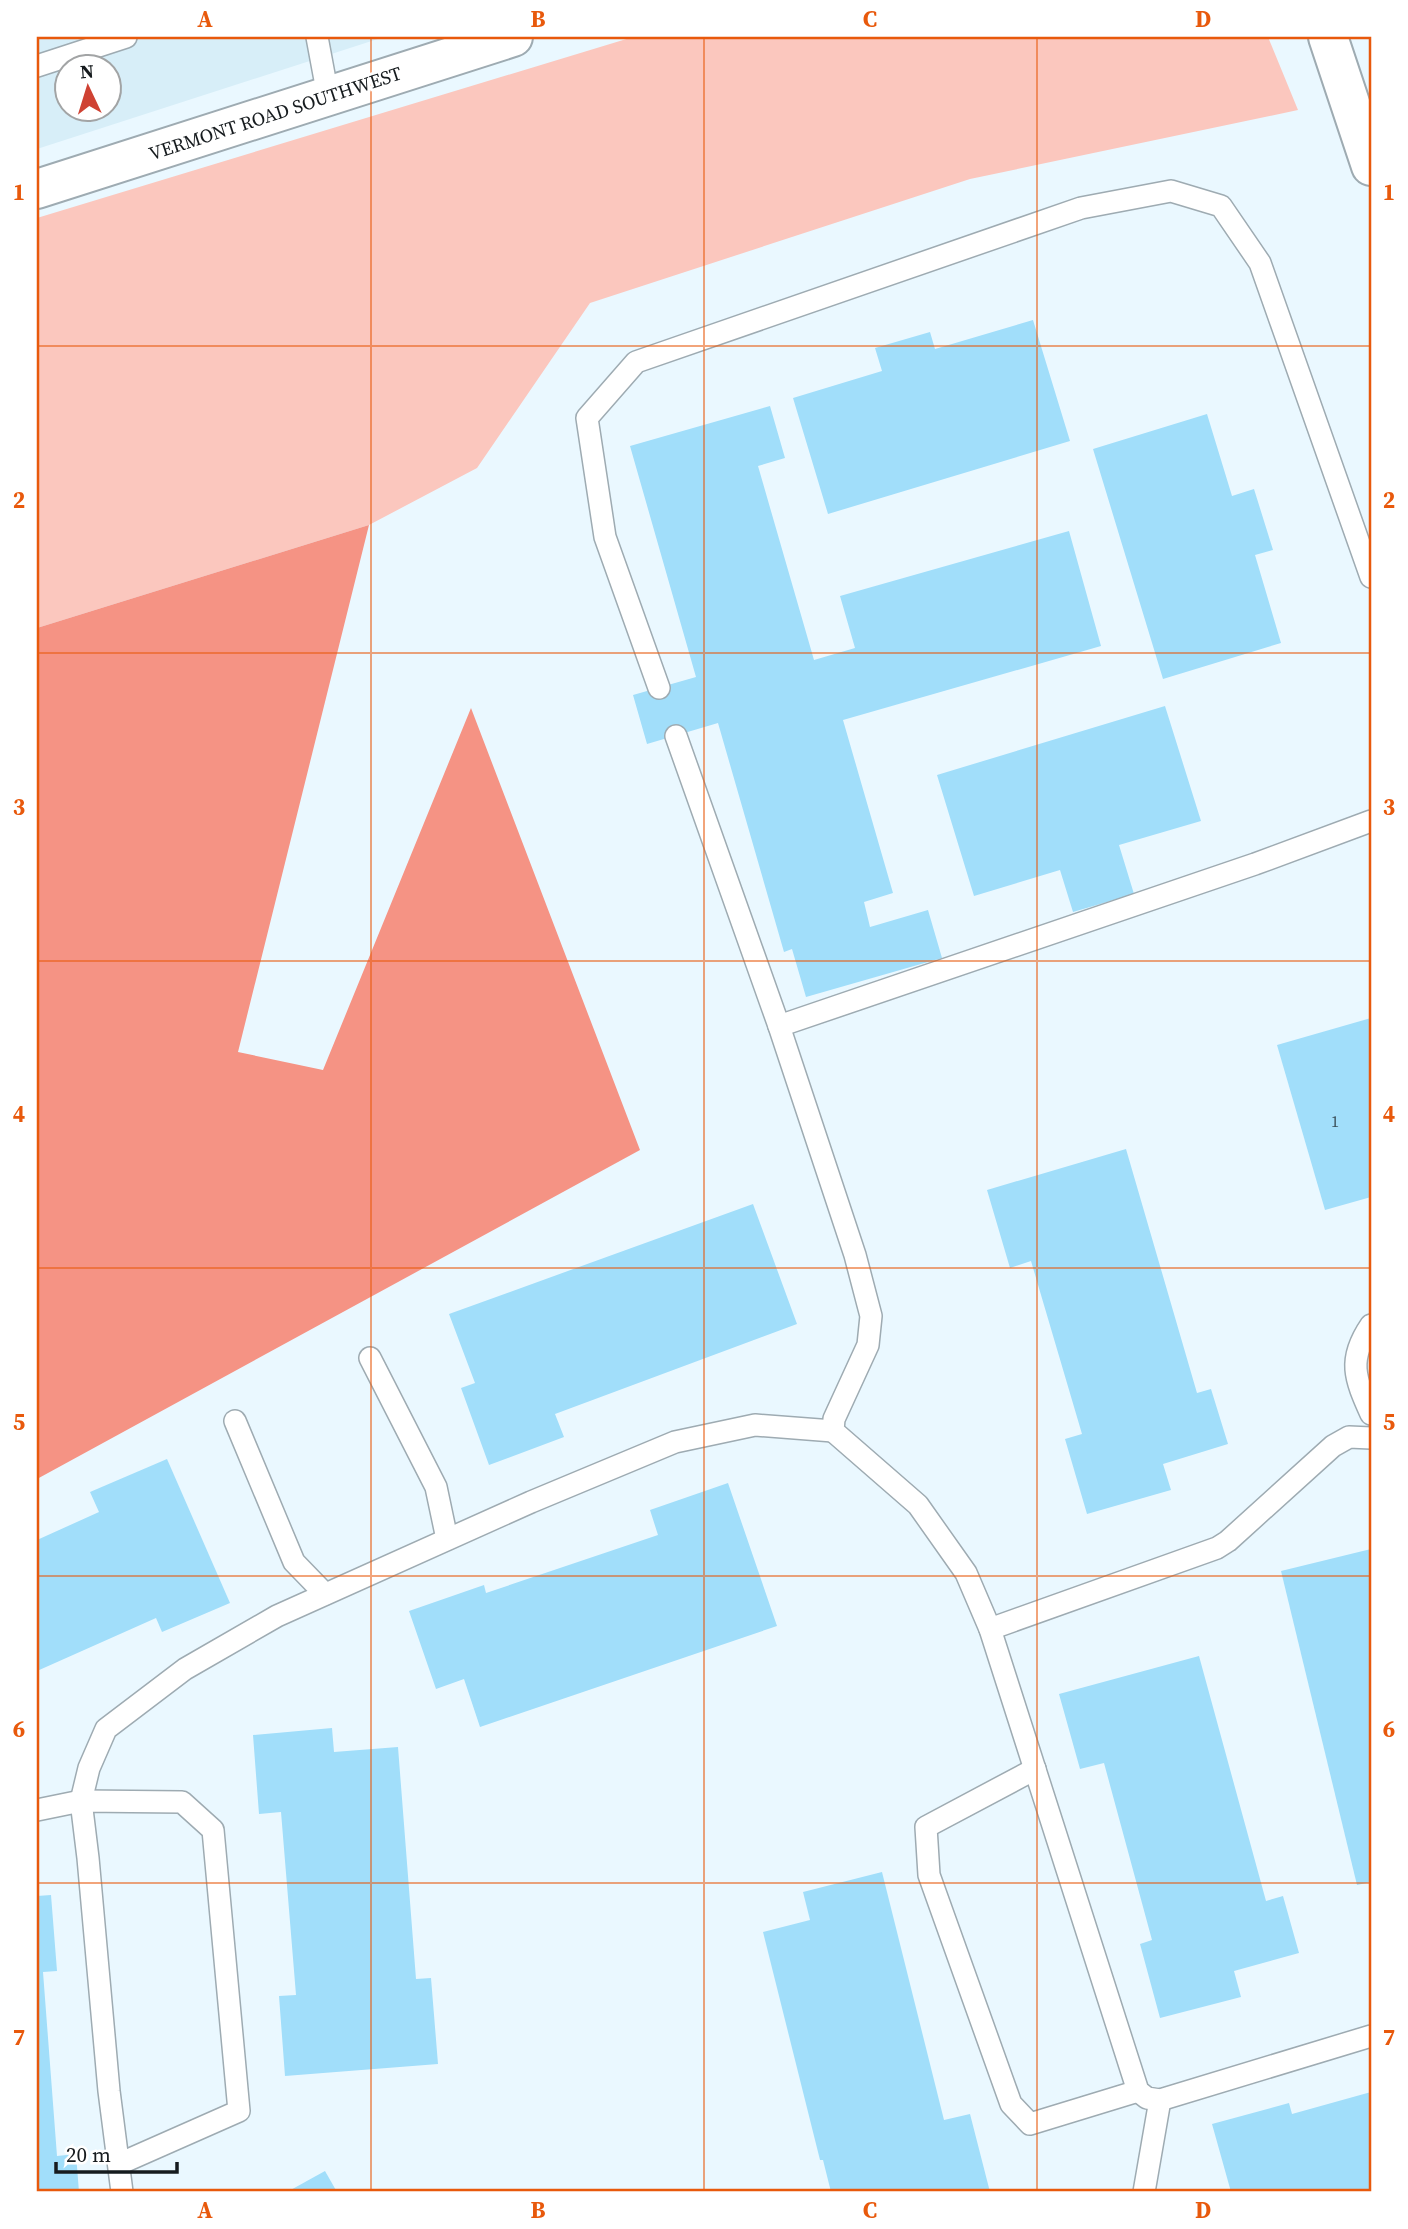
<svg xmlns="http://www.w3.org/2000/svg" width="1408" height="2229" font-family="'Source Serif 4',serif">
<style>
.built{fill:#d7eef8;fill-rule:evenodd}
.green{fill:#fbc7be}
.forest{fill:#f59384}
.building{fill:#a1defa}
.lines{fill:none;stroke-linecap:round;stroke-linejoin:round}
.service-casing{stroke:#9eabb2;stroke-width:24}
.minor-casing{stroke:#9eabb2;stroke-width:42}
.service{stroke:#fff;stroke-width:21}
.minor{stroke:#fff;stroke-width:38}
.grid{fill:none;stroke:#e8590c;stroke-width:2;stroke-opacity:0.55}
.labels{text-anchor:middle;dominant-baseline:central;stroke-width:6;stroke-linejoin:round;paint-order:stroke}
.number-label{font-size:16px;fill:#394c55}
.street-label{font-size:19px;fill:#161b1e;stroke:#fff}
.neatline{fill:none;stroke:#e8590c;stroke-width:2.5}
.grid-label{font-size:23px;text-anchor:middle;font-weight:bold;fill:#e8590c}
</style>
<rect width="100%" height="100%" fill="#eaf8ff"/>
<path class="built" d="M37 37H384L37 149ZM66 66H108V108H66Z"/>
<polygon class="green" points="633,37 1268,37 1298,110 970,179 590,303 477,468 369,525 37,628 37,218"/>
<polygon class="forest" points="369,525 238,1052 323,1070 471,708 640,1150 37,1479 37,628"/>
<g class="building">
<polygon points="1033,320 1070,441 828,514 793,398 882,371 875,348 930,332 935,349"/>
<polygon points="770,406 785,458 758,466 814,660 855,648 840,596 1069,531 1101,646 843,720 893,893 864,902 870,927 928,910 942,958 806,997 792,949 784,952 718,723 647,744 633,695 696,677 630,446"/>
<polygon points="1207,414 1232,496 1254,489 1273,550 1255,555 1281,643 1163,679 1093,449"/>
<polygon points="1165,706 1201,821 1119,845 1134,894 1073,912 1060,870 974,896 937,775"/>
<polygon points="1371,1018 1371,1197 1325,1210 1277,1045"/>
<polygon points="1126,1149 1197,1393 1211,1389 1228,1444 1163,1464 1171,1490 1087,1514 1065,1439 1082,1434 1031,1261 1010,1268 987,1190"/>
<polygon points="753,1204 797,1324 555,1414 564,1437 489,1465 461,1388 475,1383 449,1314"/>
<polygon points="167,1459 230,1603 162,1632 156,1618 37,1671 37,1540 99,1512 90,1492"/>
<polygon points="728,1483 777,1626 480,1727 464,1679 436,1689 409,1611 484,1585 486,1593 658,1535 650,1510"/>
<polygon points="1371,1549 1371,1882 1357,1885 1281,1571"/>
<polygon points="1199,1656 1266,1901 1283,1896 1299,1953 1234,1971 1241,1997 1160,2018 1140,1944 1152,1940 1104,1763 1080,1769 1059,1694"/>
<polygon points="332,1728 334,1752 398,1747 416,1979 431,1978 438,2064 285,2076 279,1996 296,1995 281,1812 259,1814 253,1735"/>
<polygon points="882,1872 944,2120 970,2114 990,2192 831,2192 823,2160 820,2160 763,1932 810,1920 803,1892"/>
<polygon points="51,1895 57,1971 43,1972 57,2156 76,2154 79,2192 37,2192 37,1896"/>
<polygon points="1371,2092 1371,2192 1231,2192 1212,2124 1289,2103 1292,2114"/>
<polygon points="325,2171 337,2192 287,2192"/>
</g>
<g class="lines">
<defs>
<g id="service">
<polyline points="317,37 328,96"/>
<polyline points="37,66 126,37"/>
<polyline points="659,688 605,537 587,418 636,362 1081,208 1171,191 1221,206 1260,263 1371,577"/>
<polyline points="676,736 779,1026 1255,864 1371,821"/>
<polyline points="779,1026 855,1255 871,1316 868,1345 834,1419 833,1431 918,1505 966,1573 990,1629 1138,2091 1147,2098 1160,2100 1371,2036"/>
<polyline points="370,1358 436,1487 447,1539"/>
<path d="M1371 1414C1355 1378 1347 1360 1371 1325"/>
<polyline points="235,1421 294,1562 325,1594"/>
<polyline points="990,1629 1217,1548 1228,1541 1333,1446 1349,1437 1371,1438"/>
<polyline points="1035,1769 926,1827 929,1875 1011,2104 1030,2124 1138,2091"/>
<polyline points="37,1810 81,1801 182,1802 213,1830 239,2111 119,2164"/>
<polyline points="122,2192 109,2091 88,1858 81,1801 89,1768 106,1729 185,1669 277,1616 531,1502 675,1442 755,1425 833,1431"/>
<polyline points="1144,2192 1160,2100"/>
</g>
<g id="minor">
<polyline points="1328,37 1371,166"/>
<polyline points="37,189 513,37"/>
</g>
</defs>
<use href="#service" class="service-casing"/>
<use href="#minor" class="minor-casing"/>
<use href="#service" class="service"/>
<use href="#minor" class="minor"/>
</g>
<path class="grid" d="M371 37V2192M704 37V2192M1037 37V2192M37 346H1371M37 653H1371M37 961H1371M37 1268H1371M37 1576H1371M37 1883H1371"/>
<g class="labels">
<g class="number-label">
<text x="1335" y="1121">1</text>
</g>
<g class="street-label">
<text transform="translate(275 113) rotate(-18)">VERMONT ROAD SOUTHWEST</text>
</g>
</g>
<rect width="1408" height="2229" fill="none" stroke="#ffffff" stroke-width="77"/>
<g transform="translate(88 88) rotate(356)"><circle r="33" fill="#ffffff" stroke="#a2a4a5" stroke-width="2"/>
<path d="M0-5L12 26L0 18L-12 26Z" fill="#cf4233"/>
<text y="-10" font-size="19" font-weight="bold" text-anchor="middle" fill="#161b1e">N</text>
</g>
<path d="M56 2162v10h121v-10" fill="none" stroke="#161b1e" stroke-width="3.5"/>
<text x="66" y="2162" font-size="21" fill="#161b1e" stroke="#ffffff" stroke-width="5" paint-order="stroke">20 m</text>
<rect x="38" y="38" width="1332" height="2152" class="neatline"/>
<g class="grid-label">
<text x="205" y="27">A</text>
<text x="538" y="27">B</text>
<text x="870" y="27">C</text>
<text x="1203" y="27">D</text>
<text x="19" y="200">1</text>
<text x="1389" y="200">1</text>
<text x="19" y="508">2</text>
<text x="1389" y="508">2</text>
<text x="19" y="815">3</text>
<text x="1389" y="815">3</text>
<text x="19" y="1122">4</text>
<text x="1389" y="1122">4</text>
<text x="19" y="1430">5</text>
<text x="1389" y="1430">5</text>
<text x="19" y="1737">6</text>
<text x="1389" y="1737">6</text>
<text x="19" y="2045">7</text>
<text x="1389" y="2045">7</text>
<text x="205" y="2218">A</text>
<text x="538" y="2218">B</text>
<text x="870" y="2218">C</text>
<text x="1203" y="2218">D</text>
</g>
</svg>
